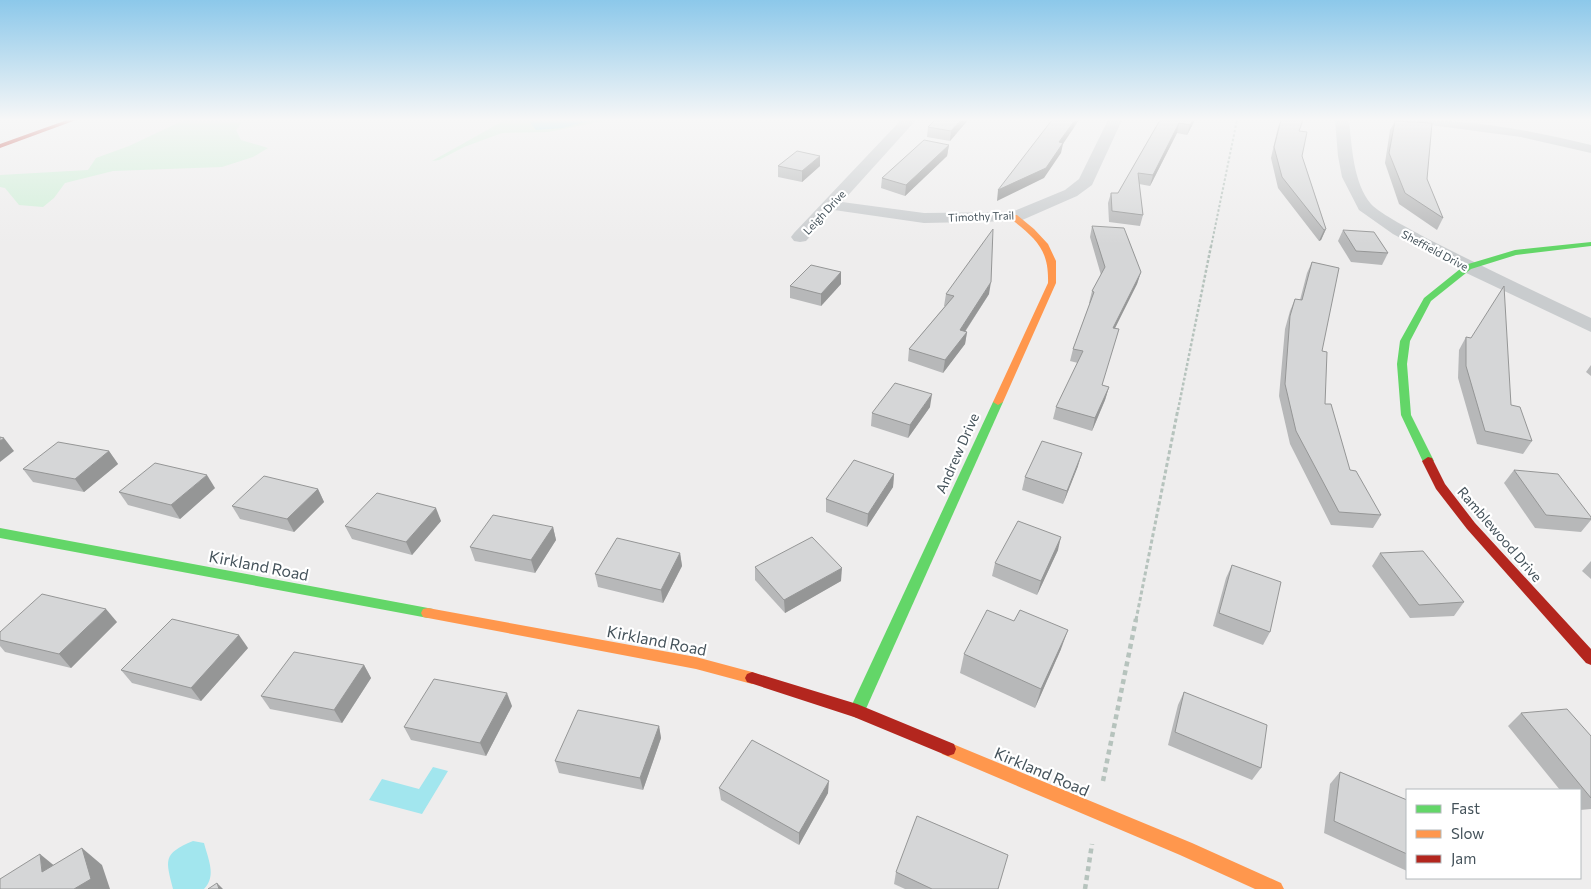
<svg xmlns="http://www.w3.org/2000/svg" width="1591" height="889" font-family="Commissioner,sans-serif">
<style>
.green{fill:#d0efd8}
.water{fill:#a2e6ee}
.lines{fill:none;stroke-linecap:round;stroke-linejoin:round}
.path-far3{stroke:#b6c3bd;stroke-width:2;stroke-dasharray:2.5 2;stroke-linecap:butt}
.path-far2{stroke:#b6c3bd;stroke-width:2.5;stroke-dasharray:3 2;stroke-linecap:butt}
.path-far1{stroke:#b6c3bd;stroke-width:3;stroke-dasharray:4 2.5;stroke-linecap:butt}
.path{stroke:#b6c3bd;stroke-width:4.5;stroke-dasharray:5 4;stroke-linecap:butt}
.street{fill:#c9ccce;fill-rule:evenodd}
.fast{fill:#63d668;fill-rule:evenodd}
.slow{fill:#ff974d;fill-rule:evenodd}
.jam{fill:#b3261e;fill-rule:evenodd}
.wall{fill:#b7b8b9}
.shaded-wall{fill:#959696}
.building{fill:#d5d6d7;stroke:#959696}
.labels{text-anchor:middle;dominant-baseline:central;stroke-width:4.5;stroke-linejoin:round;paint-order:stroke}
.far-street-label{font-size:11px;fill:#44525a;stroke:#fff}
.street-label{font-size:14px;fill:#44525a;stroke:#fff}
.near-street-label{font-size:16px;fill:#44525a;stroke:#fff}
</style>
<rect width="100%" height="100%" fill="#eeeded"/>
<g class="green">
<polygon points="184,120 242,122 236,130 241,140 268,148 253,157 222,167 113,171 65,183 54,198 43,207 19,205 5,188 0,187 0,175 88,170 96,158 129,146"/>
<polygon points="505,120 609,120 548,132 502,133 464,147 439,160 432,161"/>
</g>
<g class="water">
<polygon points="528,120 594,120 562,128 536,130"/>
<polygon points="433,767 448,771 422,814 369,800 382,779 419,789"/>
<path d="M193 841 204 843C208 859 217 876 204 889H173C166 860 162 854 193 841Z"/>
</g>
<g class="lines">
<polyline class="path-far3" points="1211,247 1237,120"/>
<polyline class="path-far2" points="1178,410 1211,246"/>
<polyline class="path-far1" points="1136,620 1178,409"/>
<g class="path">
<polyline points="1103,781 1136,619"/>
<polyline points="1085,889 1092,844"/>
</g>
<g class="street">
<polygon points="901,120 916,120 842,202 924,213 1012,212 1065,190 1079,179 1108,120 1122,120 1092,185 1077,196 1020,221 924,223 834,210 806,241 800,242 794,241 791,237 794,233"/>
<path d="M1335 120H1349C1352 147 1353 182 1371 204 1380 214 1414 231 1426 238 1481 266 1536 292 1591 318V332L1462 271 1393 234 1359 210 1342 177 1338 156Z"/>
<path d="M1416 120C1476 120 1533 131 1591 145V153L1521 137 1423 124Z"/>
</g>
<g class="fast">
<polygon points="1591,242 1591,246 1516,255 1471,269 1431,301 1410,341 1407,364 1411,415 1434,461 1428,465 1424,464 1401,415 1397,364 1400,341 1424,298 1465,265 1515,250"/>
<polygon points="998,399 1003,402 865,711 862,716 857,718 852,716 849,711 993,402"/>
<polygon points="0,528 428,608 433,609 435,613 433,617 428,618 0,538"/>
</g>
<g class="slow">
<path d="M1011 215H1017L1034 229 1048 244 1056 261V283L1003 402 998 405 993 402 1048 283C1049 249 1036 239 1011 219Z"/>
<polygon points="428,608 696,657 752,672 757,674 759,678 757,682 752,684 696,669 428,618 423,617 421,613 423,609"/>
<polygon points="948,742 1192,843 1281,883 1284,889 1255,889 1180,855 942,754 940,749 942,744"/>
</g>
<g class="jam">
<polygon points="67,120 76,120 0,148 0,144"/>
<polygon points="1428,457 1432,458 1445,484 1475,523 1591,649 1591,665 1586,663 1467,529 1436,489 1422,461"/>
<polygon points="752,672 857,704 954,744 956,749 954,754 948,756 854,717 747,682 745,678 747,674"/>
</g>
</g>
<g class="wall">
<polygon points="935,120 968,120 950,141 927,137 928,127"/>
<polygon points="1160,120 1195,120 1187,135 1177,133 1150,186 1139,184 1143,215 1140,226 1109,222 1108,203 1111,193 1118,193"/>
<polygon points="1281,120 1299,131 1302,156 1326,229 1321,240 1319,241 1278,188 1271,158 1278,127"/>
<polygon points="1395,121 1427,179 1443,218 1437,230 1399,204 1385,163 1390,130"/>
<polygon points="949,145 947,156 905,196 881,188 882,178"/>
<polygon points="778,166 820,166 802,182 778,177"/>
<polygon points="1092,226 1141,272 1137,284 1115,328 1102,385 1109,387 1105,400 1092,431 1053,419 1056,407 1078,363 1070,361 1073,349 1090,303 1089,303 1092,291 1101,275 1090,237"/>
<polygon points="1343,230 1388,253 1382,265 1351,262 1338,241"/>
<polygon points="1312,262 1322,351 1325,404 1350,470 1381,515 1373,528 1331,525 1290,444 1279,396 1285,329 1290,311 1295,299 1300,300 1307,273"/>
<polygon points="841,284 821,306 790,298 790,286"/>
<polygon points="946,294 989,294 965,332 967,332 965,344 943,373 908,361 909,349 945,306 944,306"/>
<polygon points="1466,337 1511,405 1532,441 1523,454 1477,444 1458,378 1459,350"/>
<polygon points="1591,365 1591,376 1586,372"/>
<polygon points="930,407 908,438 871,426 872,413"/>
<polygon points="109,451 118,464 84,492 33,482 23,469"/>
<polygon points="1078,466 1063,504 1022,490 1025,477"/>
<polygon points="1514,470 1591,517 1591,520 1581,532 1535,528 1504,483"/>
<polygon points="894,474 893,487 867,527 826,512 826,499"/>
<polygon points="215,488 180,519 128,505 119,492"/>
<polygon points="318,489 324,502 294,532 240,519 232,506"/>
<polygon points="441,521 412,555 352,539 345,526"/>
<polygon points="553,527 556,540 535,573 475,561 470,547"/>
<polygon points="1058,550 1037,595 992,576 995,563"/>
<polygon points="680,553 682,566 663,603 598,587 595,574"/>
<polygon points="1380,553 1464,602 1454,616 1410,618 1372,566"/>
<polygon points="1591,561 1591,579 1582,571"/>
<polygon points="1232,565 1270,632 1263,645 1213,626 1226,578"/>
<polygon points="755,567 841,581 785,613 755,580"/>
<polygon points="117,622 71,668 5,652 0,646 0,632"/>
<polygon points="248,648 201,701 132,683 121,670"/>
<polygon points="1061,649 1035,708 960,673 964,654"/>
<polygon points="364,665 371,678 342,723 270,709 261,696"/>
<polygon points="1184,692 1261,768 1252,780 1168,745 1178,705"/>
<polygon points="512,706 486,756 411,740 404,727"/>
<polygon points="1521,713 1591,736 1591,809 1580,810 1580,790 1560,790 1508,726"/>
<polygon points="659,726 661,738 643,790 559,773 555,761"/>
<polygon points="1340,772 1407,800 1407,871 1324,833 1330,784"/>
<polygon points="719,788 828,793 799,845 721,800"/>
<polygon points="896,872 998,889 905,889 894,884"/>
</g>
<g class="shaded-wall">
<polygon points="961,120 968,120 950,141 951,131"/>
<polygon points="1075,120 1079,120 1063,144 1061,153 1044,178 997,201 998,190 1059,142"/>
<polygon points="1193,120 1195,120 1187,135 1190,125"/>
<polygon points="1179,123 1177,133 1150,186 1153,175"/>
<polygon points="949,145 947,156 905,196 906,185"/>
<polygon points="820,156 820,166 802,182 802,171"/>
<polygon points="1326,229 1321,240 1319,241 1324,230"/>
<polygon points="841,272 841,284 821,306 821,294"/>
<polygon points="1141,272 1137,284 1109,340 1113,328"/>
<polygon points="991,282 989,294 958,342 960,330"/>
<polygon points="967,332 965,344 943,373 945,360"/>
<polygon points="1109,387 1105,400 1092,431 1095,418"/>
<polygon points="932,394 930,407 908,438 910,425"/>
<polygon points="4,438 14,451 0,462 0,441"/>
<polygon points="109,451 118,464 84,492 75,479"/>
<polygon points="1082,453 1078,466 1063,504 1067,491"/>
<polygon points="894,474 893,487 867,527 868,514"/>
<polygon points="207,475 215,488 180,519 171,505"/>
<polygon points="318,489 324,502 294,532 287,519"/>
<polygon points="436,508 441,521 412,555 406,542"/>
<polygon points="553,527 556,540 535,573 531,560"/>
<polygon points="1061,537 1058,550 1037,595 1041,581"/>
<polygon points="680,553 682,566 663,603 661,590"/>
<polygon points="842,568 841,581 785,613 784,600"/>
<polygon points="106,609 117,622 71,668 59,654"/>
<polygon points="1068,630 1061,649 1035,708 1041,689"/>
<polygon points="239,635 248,648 201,701 191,688"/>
<polygon points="364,665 371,678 342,723 334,710"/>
<polygon points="507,693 512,706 486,756 480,743"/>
<polygon points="659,726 661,738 643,790 640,778"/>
<polygon points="829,781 828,793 799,845 799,833"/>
<polygon points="82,848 102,865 110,889 74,889"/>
<polygon points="40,854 62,872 42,872"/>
<polygon points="217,883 223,889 219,889"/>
</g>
<g class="building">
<polygon points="935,120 961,120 951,131 928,127"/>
<polygon points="1052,120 1075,120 1059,142 1063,143 1046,168 998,190"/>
<polygon points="1160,120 1193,120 1190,125 1179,123 1153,175 1138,173 1143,215 1112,211 1111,193 1118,193"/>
<polygon points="1281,120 1303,120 1299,131 1307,132 1302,156 1326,229 1324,230 1282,177 1274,147"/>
<polygon points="1395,121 1432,123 1427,179 1443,218 1405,193 1389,153"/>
<polygon points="924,140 949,145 906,185 882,178"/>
<polygon points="797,151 820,156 802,171 778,166"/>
<polygon points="1092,226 1124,228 1141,272 1113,328 1119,329 1102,385 1109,387 1095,418 1056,407 1083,351 1073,349 1094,292 1092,291 1105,267"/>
<polygon points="993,229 991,282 960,330 967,332 945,360 909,349 954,296 946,294"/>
<polygon points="1343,230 1374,232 1388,253 1356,251"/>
<polygon points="1312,262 1339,268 1322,351 1327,352 1325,404 1331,404 1350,470 1356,471 1381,515 1339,512 1296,431 1285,384 1290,316 1295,299 1302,300"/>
<polygon points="811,265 841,272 821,294 790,286"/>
<polygon points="1504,286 1511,405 1520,407 1532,441 1485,431 1466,366 1466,337 1471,338"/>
<polygon points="895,383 932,394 910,425 872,413"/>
<polygon points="0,437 4,438 0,441"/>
<polygon points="1042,441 1082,453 1067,491 1025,477"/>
<polygon points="58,442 109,451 75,479 23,469"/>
<polygon points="854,460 894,474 868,514 826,499"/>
<polygon points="155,463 207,475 171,505 119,492"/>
<polygon points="1514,470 1558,474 1591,517 1591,519 1546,515"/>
<polygon points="264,476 318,489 287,519 232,506"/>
<polygon points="377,493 436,508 406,542 345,526"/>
<polygon points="493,515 553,527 531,560 470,547"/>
<polygon points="1018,521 1061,537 1041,581 995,563"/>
<polygon points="812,537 842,568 784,600 755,567"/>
<polygon points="617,538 680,553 661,590 595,574"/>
<polygon points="1423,551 1464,602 1419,605 1380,553"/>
<polygon points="1232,565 1281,582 1270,632 1219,613"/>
<polygon points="42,594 106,609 59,654 0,640 0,632"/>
<polygon points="987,610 1014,621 1020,610 1068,630 1041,689 964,654"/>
<polygon points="172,619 239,635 191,688 121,670"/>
<polygon points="294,652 364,665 334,710 261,696"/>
<polygon points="434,679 507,693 480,743 404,727"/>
<polygon points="1184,692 1267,725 1261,768 1175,732"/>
<polygon points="1567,709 1591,736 1591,798 1521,713"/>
<polygon points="578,710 659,726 640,778 555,761"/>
<polygon points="752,740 829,781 799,833 719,788"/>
<polygon points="1340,772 1407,800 1407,854 1334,821"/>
<polygon points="917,816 1008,855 998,889 932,889 896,872"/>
<polygon points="82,848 91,879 74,889 0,889 0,879 40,854 42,872"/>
<polygon points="217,883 219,889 208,889"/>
</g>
<linearGradient id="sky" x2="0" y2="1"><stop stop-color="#8cc8ea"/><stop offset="0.49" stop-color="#f7f7f7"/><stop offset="1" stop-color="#f7f7f7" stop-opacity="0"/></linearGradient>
<rect width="1591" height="244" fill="url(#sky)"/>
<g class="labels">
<g class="far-street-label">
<text transform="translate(824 212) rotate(-47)">Leigh Drive</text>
<text transform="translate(981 216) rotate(-2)">Timothy Trail</text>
<text transform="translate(1435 250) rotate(28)">Sheffield Drive</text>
</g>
<g class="street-label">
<text transform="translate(957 453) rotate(-66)">Andrew Drive</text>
<text transform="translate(1500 534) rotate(49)">Ramblewood Drive</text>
</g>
<g class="near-street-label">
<text transform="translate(259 565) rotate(11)">Kirkland Road</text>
<text transform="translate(657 640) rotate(11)">Kirkland Road</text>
<text transform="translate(1042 771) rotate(23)">Kirkland Road</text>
</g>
</g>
<rect x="1406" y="789" width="175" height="90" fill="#ffffff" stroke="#b4babd"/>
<rect x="1416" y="805" width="25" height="8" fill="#63d668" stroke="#b4babd"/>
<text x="1451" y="814" font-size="15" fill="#44525a">Fast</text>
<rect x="1416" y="830" width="25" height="8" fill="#ff974d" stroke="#b4babd"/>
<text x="1451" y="839" font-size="15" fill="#44525a">Slow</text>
<rect x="1416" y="855" width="25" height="8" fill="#b3261e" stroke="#b4babd"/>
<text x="1451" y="864" font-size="15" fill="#44525a">Jam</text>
</svg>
